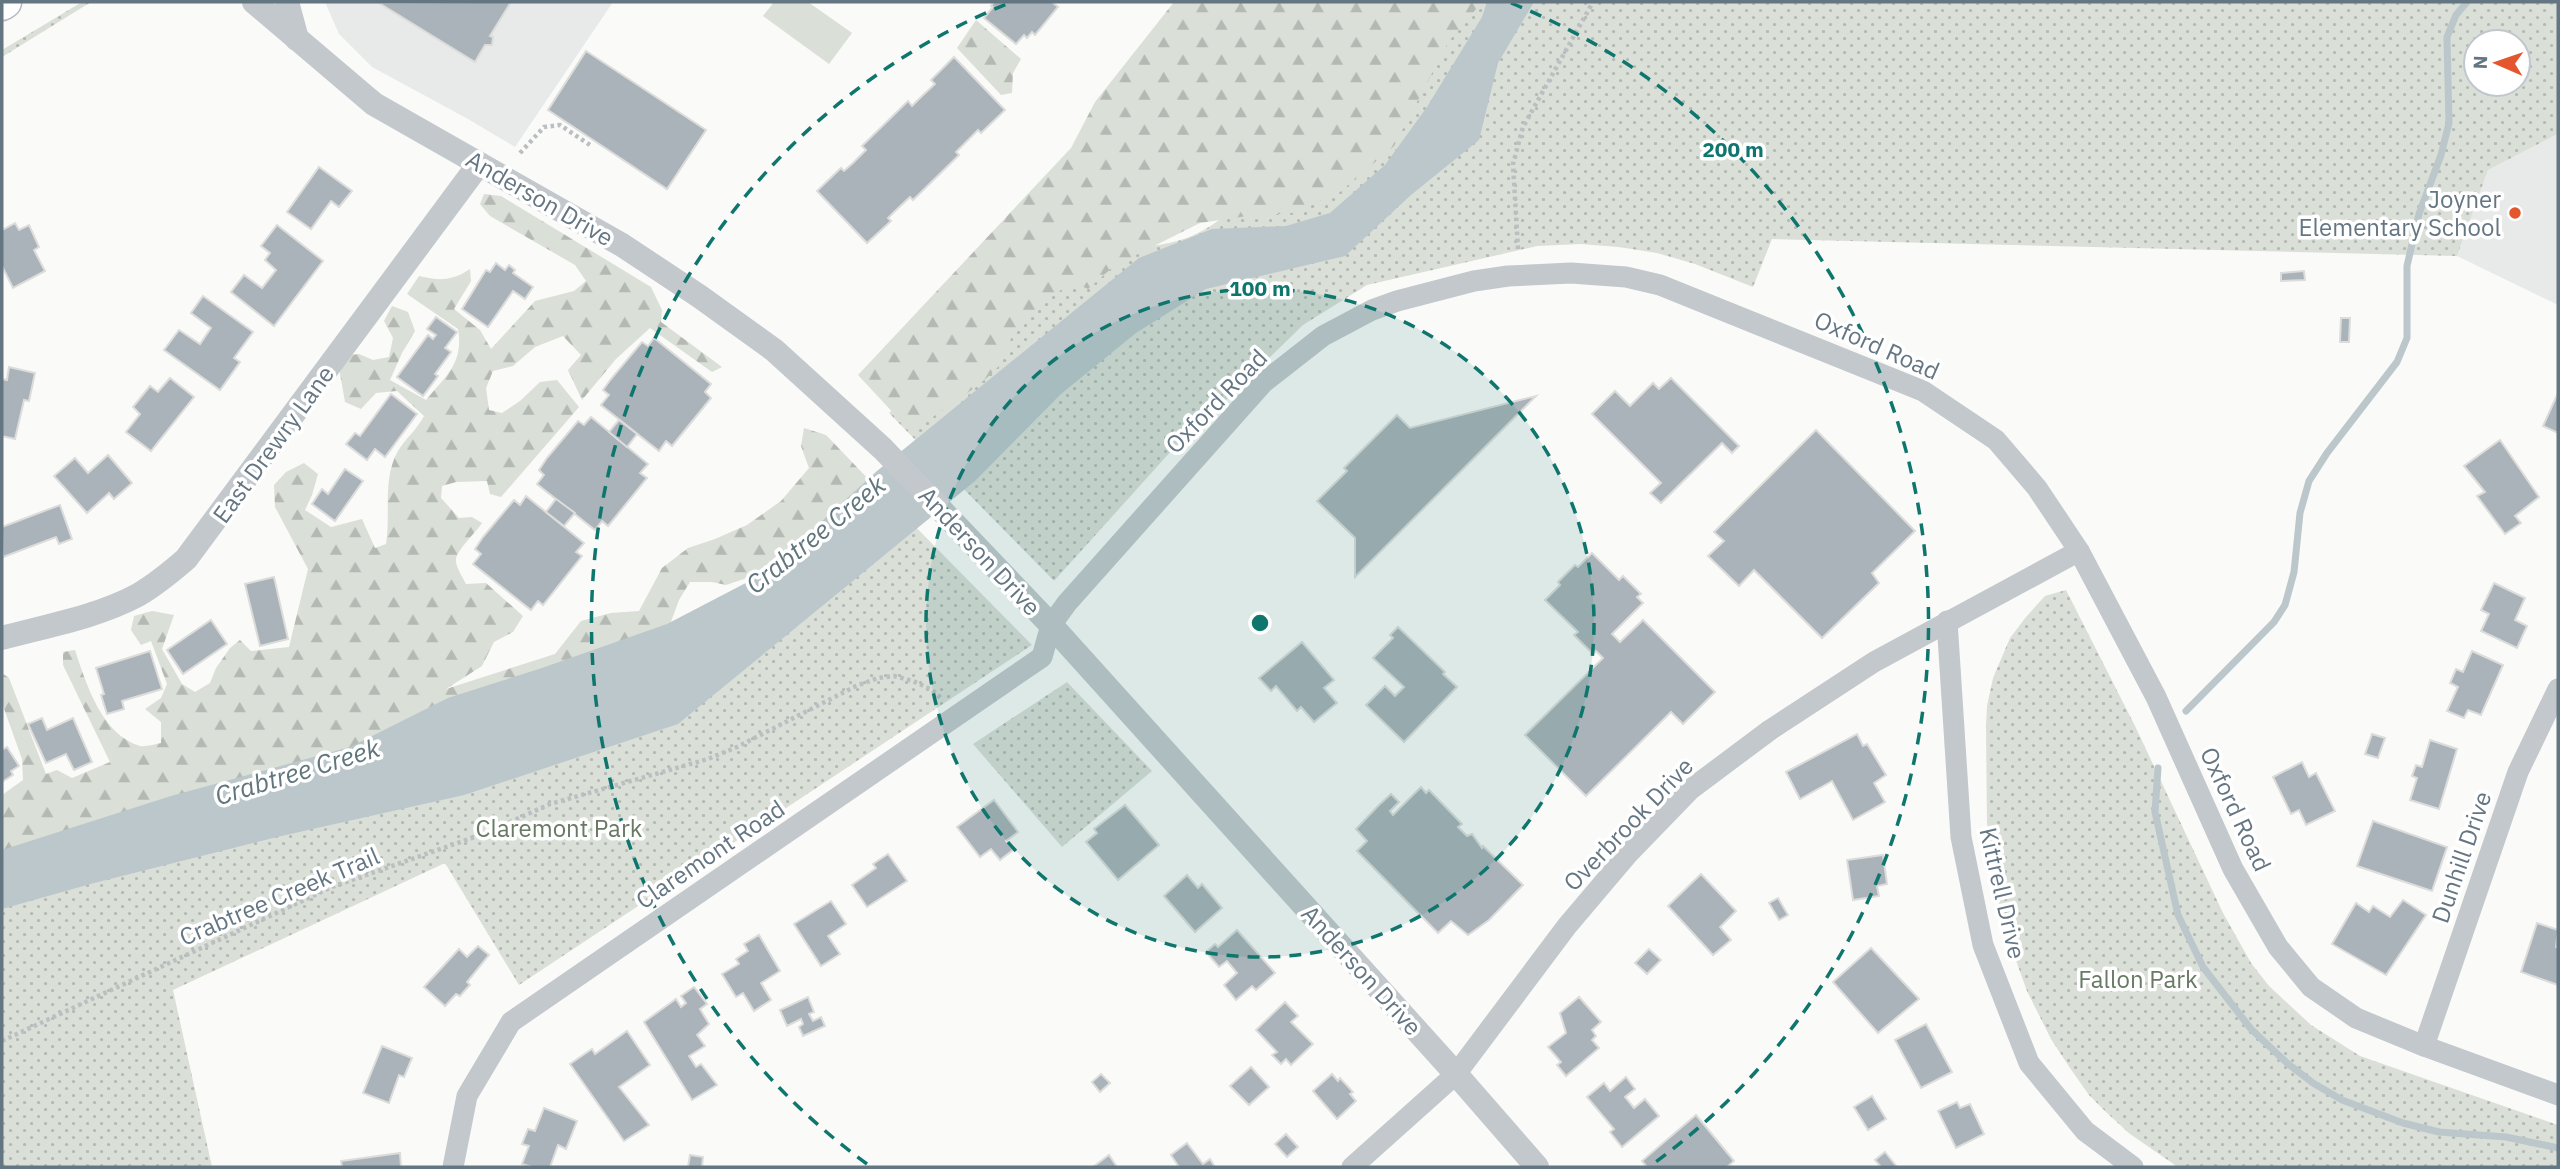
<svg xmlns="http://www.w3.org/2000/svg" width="2560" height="1169" font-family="'IBM Plex Sans',sans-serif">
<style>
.built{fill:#e8e9e9}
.green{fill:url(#green-dots);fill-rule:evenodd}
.forest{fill:url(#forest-firs)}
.pitch{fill:#dadfd7}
.water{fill:#bbc7cb}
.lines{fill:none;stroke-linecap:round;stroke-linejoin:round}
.stream{stroke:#bbc7cb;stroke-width:7}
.building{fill:#aab3b9;stroke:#dcdcda;stroke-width:2}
.primary-casing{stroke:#b5babe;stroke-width:35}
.path{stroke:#bbbfc2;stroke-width:4.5;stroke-dasharray:3.5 3.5;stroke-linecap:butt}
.minor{stroke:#c3c8cc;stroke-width:21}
.tertiary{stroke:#c3c8cc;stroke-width:24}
.primary{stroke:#fff;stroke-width:32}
.ring{fill:none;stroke:#0f766e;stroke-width:3.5;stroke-dasharray:12 9}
.poi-dot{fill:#e4572e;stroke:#fff;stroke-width:2.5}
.labels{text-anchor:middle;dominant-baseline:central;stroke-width:7;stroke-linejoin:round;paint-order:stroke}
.street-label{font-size:24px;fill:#657683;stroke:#fff}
.poi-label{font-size:24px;fill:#657683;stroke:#fff;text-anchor:end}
.park-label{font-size:24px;fill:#687a64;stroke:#fff}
.water-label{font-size:26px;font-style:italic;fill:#60757c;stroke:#fff}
.centre{fill:#0f766e;stroke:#fff;stroke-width:3.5}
.ring-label{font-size:21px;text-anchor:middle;font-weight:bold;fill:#0f766e;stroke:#fff;stroke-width:7;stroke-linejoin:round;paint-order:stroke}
</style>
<defs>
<pattern id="green-dots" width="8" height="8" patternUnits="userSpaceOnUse" patternTransform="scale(1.75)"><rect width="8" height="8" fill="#dadfd7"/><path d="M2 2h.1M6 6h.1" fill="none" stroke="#b4b9b4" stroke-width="1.8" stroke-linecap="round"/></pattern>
<pattern id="forest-firs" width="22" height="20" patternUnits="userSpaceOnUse" patternTransform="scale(1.75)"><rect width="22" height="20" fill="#dadfd7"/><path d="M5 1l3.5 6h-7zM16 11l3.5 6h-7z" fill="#b4b9b4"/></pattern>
</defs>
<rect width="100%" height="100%" fill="#fafaf8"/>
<g class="built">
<polygon points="325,2 613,2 515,147 468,119 372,67 339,34"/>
<polygon points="2558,134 2558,305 2457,256 2488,170"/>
</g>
<g class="green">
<polygon points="82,2 91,2 2,57 2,50"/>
<path d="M1432 2H2558V134L2488 170 2457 256 1772 239 1753 287 1695 264 1657 253 1619 247 1581 244 1537 246 1367 285 1303 325 1220 406 1182 439 1054 581 889 413 906 398 961 330 1144 247C1186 242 1203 234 1236 207ZM2476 42H2518V84H2476Z"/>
<polygon points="894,505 1032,645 519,985 445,863 173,990 212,1167 2,1167 2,876 488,742"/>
<polygon points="2066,590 2135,726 2223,913 2251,963 2269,986 2311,1025 2360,1056 2558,1125 2558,1167 2178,1167 2130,1134 2107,1113 2089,1095 2070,1068 2051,1039 2027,991 2005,930 1993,877 1987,823 1986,726 1987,706 1993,678 2010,638 2026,617 2045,596"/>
<polygon points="1067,682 1152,771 1062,847 973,744"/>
</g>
<g class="forest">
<path d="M1174 2H1482L1449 41 1394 146 1340 192 1292 213 1247 216 1200 223 1114 266 1088 289 1075 283C1047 295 1019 320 1006 348 1004 353 1004 359 1001 363 987 383 933 416 911 432L858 375 1071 148 1095 102Z"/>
<polygon points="976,20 1021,59 1013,73 1012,93 1001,95 957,48"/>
<path d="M484 194 501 196 651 287 662 310 661 322 722 367 712 372 650 328 616 359 582 400 568 370 581 355 563 336 535 347 513 366 493 371 486 388 489 410 502 413 520 401 540 382 557 380 579 407 501 497 490 494 487 481 456 482 442 486 441 498 459 518 472 517 482 523C475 534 454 552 456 562 457 569 463 578 466 584L486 583 523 616 513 632 494 642 482 666 446 689 555 654 581 621 611 613 639 611 662 568 688 548 715 539 747 525 781 501 809 468 801 446 804 428 826 435 875 486 783 566 726 585 712 582H690L679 600 669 627 634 657 2 867V795L23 780 22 759 2 703V673L9 678 46 774 57 770 72 778 110 762 63 665V652L75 650C86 684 102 735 140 746 146 747 155 744 161 743V722L145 709 161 698 167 684 151 641 141 645 131 630 134 616 152 611 174 615 162 649 182 684 195 692 210 683 216 668 230 648 240 640 251 651 289 647 308 569 275 507 274 485 286 472 304 463 318 474 312 495 305 510 331 527 362 519 375 548 386 544C391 514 382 479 398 451 405 439 416 431 424 416L397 391 376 393 361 409 345 402 339 368 350 355 359 354 373 360 389 357 393 338 384 321 392 306 408 312 415 331 402 353 390 380 426 400C446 376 464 363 458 329L407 294 419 276C440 281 452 281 470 269L471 281 454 309 480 330 491 349 535 301 574 291 586 281 575 265 490 216 480 204Z"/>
</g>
<polygon class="pitch" points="774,2 808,2 852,33 829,64 763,16"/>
<polygon class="water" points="1487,2 1534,2 1498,63 1479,140 1411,195 1345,256 1206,289 1136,333 1061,394 975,481 678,724 464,795 277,837 94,883 2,909 2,850 171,796 350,747 448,698 542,668 667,624 765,573 877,471 1139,258 1212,229 1286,226 1330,213 1385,165 1427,107 1482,17"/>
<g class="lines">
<g class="stream">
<polyline points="2186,711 2274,622 2285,605 2294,572 2300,513 2309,481 2327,453 2397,362 2407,338 2407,266 2419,214 2441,155 2449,123 2447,37 2456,15 2467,2"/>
<polyline points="2158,768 2155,812 2178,915 2203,967 2251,1029 2287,1063 2313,1083 2342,1100 2403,1123 2439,1132 2506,1137 2558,1148"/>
</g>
</g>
<g class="building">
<polygon points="511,2 490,36 493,37 492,45 485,45 475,62 379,3"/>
<polygon points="994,2 1052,2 1058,7 1035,35 1032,32 1027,38 1024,35 1016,44 984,18 993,7 991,6"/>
<polygon points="586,51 706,130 667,189 548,110"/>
<polygon points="954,57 1005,110 981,133 978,130 956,152 959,155 913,200 910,197 894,212 888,218 891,221 867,243 817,191 841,168 844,171 853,163 866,150 862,146 908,101 912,106 921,97 935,84 931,80"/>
<polygon points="319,167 352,191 339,207 331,201 311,229 287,212"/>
<polygon points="15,223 19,230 29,225 39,247 34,250 45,271 13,288 2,266 2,230"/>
<polygon points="277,225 323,261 274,326 231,292 244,275 262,288 276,270 265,260 270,253 261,246"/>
<polygon points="496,263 505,270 509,265 515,270 513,273 533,287 525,299 513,291 488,327 462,309 486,270 490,272"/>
<polygon points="2304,271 2305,280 2281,281 2281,273"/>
<polygon points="203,296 253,332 234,358 240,362 220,390 164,350 179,330 200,344 211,328 191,313"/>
<polygon points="436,317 457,332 445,348 451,352 435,374 438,376 423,396 397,377 428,335 433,339 436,335 427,329"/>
<polygon points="2341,318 2350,318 2349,342 2340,342"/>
<polygon points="654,338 711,384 705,392 711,398 672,446 666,441 659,451 601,405 609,395 603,390 611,379 642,342 648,346"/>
<polygon points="9,367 35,373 29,401 24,400 15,439 2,436 2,379 7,380"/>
<polygon points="170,378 194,397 151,451 126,432 140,414 133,407 150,386 158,392"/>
<polygon points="1671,378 1739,446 1732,453 1722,443 1661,503 1650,493 1661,483 1592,414 1615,391 1630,406 1653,383 1659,389"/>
<polygon points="2558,393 2558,433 2543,426"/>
<polygon points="391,394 417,414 385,457 375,449 367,460 346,444 355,433 360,436"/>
<polygon points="1536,396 1355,577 1355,538 1317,501 1347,471 1344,468 1397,415 1410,428"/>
<polygon points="591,417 648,464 640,473 647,478 608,526 602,521 595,530 537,484 544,475 539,470 547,458 578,421 584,425"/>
<polygon points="619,420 637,434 627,447 609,432"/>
<polygon points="1816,430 1915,531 1872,573 1879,583 1822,638 1754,570 1739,586 1708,556 1724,541 1714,532"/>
<polygon points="2500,440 2539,497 2515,516 2521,523 2505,534 2477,496 2485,492 2464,466"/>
<polygon points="108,455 132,483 114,499 109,493 87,513 54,476 75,458 88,473"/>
<polygon points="345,469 363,481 335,521 312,504 322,489 328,494"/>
<polygon points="526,496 584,543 576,552 582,556 543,605 538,601 531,610 473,564 481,554 475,549 483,537 514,500 520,505"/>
<polygon points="556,499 575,513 564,526 546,512"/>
<polygon points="60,505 72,539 59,544 56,537 3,557 2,527"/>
<polygon points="1592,553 1619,580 1623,576 1641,594 1637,597 1643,603 1612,634 1620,642 1643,620 1715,692 1683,724 1671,712 1586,796 1525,735 1603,658 1596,651 1593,654 1574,635 1578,632 1545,600 1560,585 1558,582 1575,565 1578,567"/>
<polygon points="274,577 288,639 260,646 245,584"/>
<polygon points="2494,583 2525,598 2515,620 2527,626 2517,648 2481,631 2489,614 2481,610"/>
<polygon points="211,620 227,644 183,674 167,650"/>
<polygon points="1398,627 1445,672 1443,674 1457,687 1404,742 1366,705 1385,686 1395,696 1404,687 1373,658 1393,638 1390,635"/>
<polygon points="1302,642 1334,680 1324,688 1337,703 1314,722 1301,707 1297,711 1276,686 1271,691 1259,678"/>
<polygon points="150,651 162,689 122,701 124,709 107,714 101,695 104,694 96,668"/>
<polygon points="2472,651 2503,665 2481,715 2468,710 2464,718 2447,711 2458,687 2450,683 2456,669 2463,672"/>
<polygon points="42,718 47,730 73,718 92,762 74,770 66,754 46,763 28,724"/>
<polygon points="1857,734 1863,746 1867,744 1886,775 1874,783 1885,802 1853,820 1832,781 1800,799 1786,772"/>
<polygon points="2372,734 2385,738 2378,758 2365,754"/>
<polygon points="2430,740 2457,749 2439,809 2410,800 2417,778 2412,776 2416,765 2422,767"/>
<polygon points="7,747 19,766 11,771 13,775 2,782 2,750"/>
<polygon points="2302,762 2309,777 2316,773 2335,811 2306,825 2299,810 2291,814 2273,777"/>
<polygon points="1421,787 1426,793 1429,790 1462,824 1458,827 1467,836 1472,834 1482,848 1483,846 1523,885 1489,920 1468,935 1451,921 1438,933 1357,851 1367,841 1356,829 1379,805 1391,794 1399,802 1390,811 1393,815"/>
<polygon points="994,800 1018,832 1006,841 1013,850 1000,860 991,849 980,857 957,827"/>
<polygon points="1125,805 1159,845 1118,880 1086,842 1097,833 1094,829"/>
<polygon points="2373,821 2447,847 2432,891 2357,866"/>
<polygon points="888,854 907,881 867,907 852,885 876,868 873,864"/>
<polygon points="1883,855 1887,884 1877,886 1879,896 1853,900 1847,860"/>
<polygon points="1701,874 1736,911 1720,927 1731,940 1713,955 1668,906"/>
<polygon points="1187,875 1198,888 1202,884 1222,908 1195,932 1164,896"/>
<polygon points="1778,898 1788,915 1779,920 1769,903"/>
<polygon points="2403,900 2426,915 2386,975 2332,944 2356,903 2369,912 2373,906 2390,917"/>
<polygon points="831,901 846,924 828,936 840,954 821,966 794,924"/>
<polygon points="2537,923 2558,930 2556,947 2558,948 2558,985 2521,972"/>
<polygon points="1237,930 1275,973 1256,990 1252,986 1236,1000 1224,985 1237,973 1227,961 1219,967 1206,952 1215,944 1218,947"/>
<polygon points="759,935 780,971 761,983 771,1000 754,1011 743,993 736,997 722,974 739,964 736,959 748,951 744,944"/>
<polygon points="478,946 489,955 467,982 470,985 467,988 460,996 456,994 445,1006 424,987 459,949 467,957"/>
<polygon points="1871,948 1919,999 1878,1033 1833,982"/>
<polygon points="1649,949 1661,960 1647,974 1635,963"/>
<polygon points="694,987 707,1004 700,1009 709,1024 697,1035 705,1046 689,1056 696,1067 701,1064 717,1085 692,1100 644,1022 676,999 681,1007 686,1003 681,996"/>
<polygon points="808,997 814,1012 809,1014 813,1021 821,1017 825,1026 803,1036 799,1027 803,1024 801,1019 787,1026 780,1010"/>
<polygon points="1579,997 1601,1022 1592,1030 1596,1036 1592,1040 1599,1048 1566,1076 1557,1065 1561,1062 1548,1047 1566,1033 1560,1013"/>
<polygon points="1285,1002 1298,1016 1291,1022 1313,1044 1291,1065 1286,1059 1281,1064 1272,1055 1277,1052 1256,1030"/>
<polygon points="1926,1024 1952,1072 1921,1088 1895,1040"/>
<polygon points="627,1031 650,1065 619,1087 649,1125 624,1141 570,1064 592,1049 595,1054"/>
<polygon points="382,1046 412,1058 404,1077 399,1075 389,1103 363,1093"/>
<polygon points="1251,1067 1269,1087 1249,1105 1230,1086"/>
<polygon points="1101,1074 1110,1083 1100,1092 1092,1082"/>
<polygon points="1332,1074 1338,1081 1340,1078 1353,1092 1350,1094 1356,1101 1337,1119 1313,1091"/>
<polygon points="1626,1077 1635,1089 1625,1097 1634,1108 1645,1099 1659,1116 1622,1147 1610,1132 1614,1129 1587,1097 1604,1083 1610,1091"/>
<polygon points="1872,1096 1886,1119 1868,1130 1854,1107"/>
<polygon points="1957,1102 1960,1108 1970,1104 1984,1134 1956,1148 1938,1111"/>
<polygon points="544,1108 577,1121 566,1149 558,1145 550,1167 532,1167 522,1164 529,1146 522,1144 528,1129 535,1131"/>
<polygon points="1696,1115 1734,1161 1727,1167 1647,1167 1642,1161"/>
<polygon points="1286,1134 1298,1147 1287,1157 1275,1144"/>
<polygon points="1187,1143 1203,1164 1210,1159 1215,1167 1179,1167 1171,1155"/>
<polygon points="1885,1152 1897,1167 1881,1167 1875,1160"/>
<polygon points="400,1153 401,1167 342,1167 341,1161"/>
<polygon points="690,1155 703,1157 702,1167 688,1167"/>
<polygon points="1109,1155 1117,1167 1093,1167"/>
</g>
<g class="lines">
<defs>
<polyline id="primary" points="2,4 5,2"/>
</defs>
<use href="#primary" class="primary-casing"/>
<g class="path">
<polyline points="520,153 544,127 560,125 590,145"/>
<polyline points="1518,249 1513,164 1523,127 1593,2"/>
<polyline points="2,1041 332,887 486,833 550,804 708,759 737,747 856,686 878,678 894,676 913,681 932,690 943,700"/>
</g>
<g class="minor">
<polyline points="1947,621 1961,837 1983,945 2029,1063 2085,1131 2133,1167"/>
<polyline points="2424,1046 2518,772 2558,689"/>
<polyline points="453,1167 467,1096 511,1022 1042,657 1051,625 1067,603 1263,383 1323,336 1372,310 1397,301 1474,281 1508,276 1571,273 1626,277 1660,285 1923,391 1996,440 2037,488 2079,551 2156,697 2233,869 2278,947 2311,987 2356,1018 2424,1046 2558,1095"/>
<polyline points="1352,1167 1456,1074 1567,926 1628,854 1691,789 1770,730 1874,662 2079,551"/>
</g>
<g class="tertiary">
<polyline points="254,2 374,104 622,245 699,296 774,350 883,449 1051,625 1456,1074 1537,1167"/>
<polyline points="287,2 297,39"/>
<path d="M2 638C46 626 97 617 138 595 155 585 171 572 186 559L479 164"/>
</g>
<use href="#primary" class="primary"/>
</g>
<circle cx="1260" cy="623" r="334" fill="#0f766e" fill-opacity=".12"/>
<g class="ring">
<circle cx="1260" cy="623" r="334"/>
<path d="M867 1164A669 669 0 0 1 1009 3M1511 3A669 669 0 0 1 1653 1164"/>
</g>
<circle class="poi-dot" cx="2515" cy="213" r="7"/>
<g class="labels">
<g class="street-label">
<text transform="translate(540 198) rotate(30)">Anderson Drive</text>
<text transform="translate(1877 345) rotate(24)">Oxford Road</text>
<text transform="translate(1216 401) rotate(-46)">Oxford Road</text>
<text transform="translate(273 444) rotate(-54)">East Drewry Lane</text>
<text transform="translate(980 551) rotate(47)">Anderson Drive</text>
<text transform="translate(2236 809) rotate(65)">Oxford Road</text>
<text transform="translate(1628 824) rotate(-46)">Overbrook Drive</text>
<text transform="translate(710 854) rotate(-34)">Claremont Road</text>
<text transform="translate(2461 857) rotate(-71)">Dunhill Drive</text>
<text transform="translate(2003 893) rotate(77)">Kittrell Drive</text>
<text transform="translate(279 896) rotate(-23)">Crabtree Creek Trail</text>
<text transform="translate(1362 970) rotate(48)">Anderson Drive</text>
</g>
<g class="poi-label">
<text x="2501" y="199">Joyner<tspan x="2501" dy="28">Elementary School</tspan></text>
</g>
<g class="park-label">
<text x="559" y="828">Claremont Park</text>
<text x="2138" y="979">Fallon Park</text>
</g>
<g class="water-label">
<text transform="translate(815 534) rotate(-39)">Crabtree Creek</text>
<text transform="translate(297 771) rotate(-17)">Crabtree Creek</text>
</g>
</g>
<circle cx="1260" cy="623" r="10" class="centre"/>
<g class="ring-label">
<text x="1733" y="157">200 m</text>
<text x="1260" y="296">100 m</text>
</g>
<rect width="2560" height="1169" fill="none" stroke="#657683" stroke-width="7"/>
<g transform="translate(2497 63) rotate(272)"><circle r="33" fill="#ffffff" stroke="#c1c8cd" stroke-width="2"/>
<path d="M0-5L12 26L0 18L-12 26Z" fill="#e4572e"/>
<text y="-10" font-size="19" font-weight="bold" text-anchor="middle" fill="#657683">N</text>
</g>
</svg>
